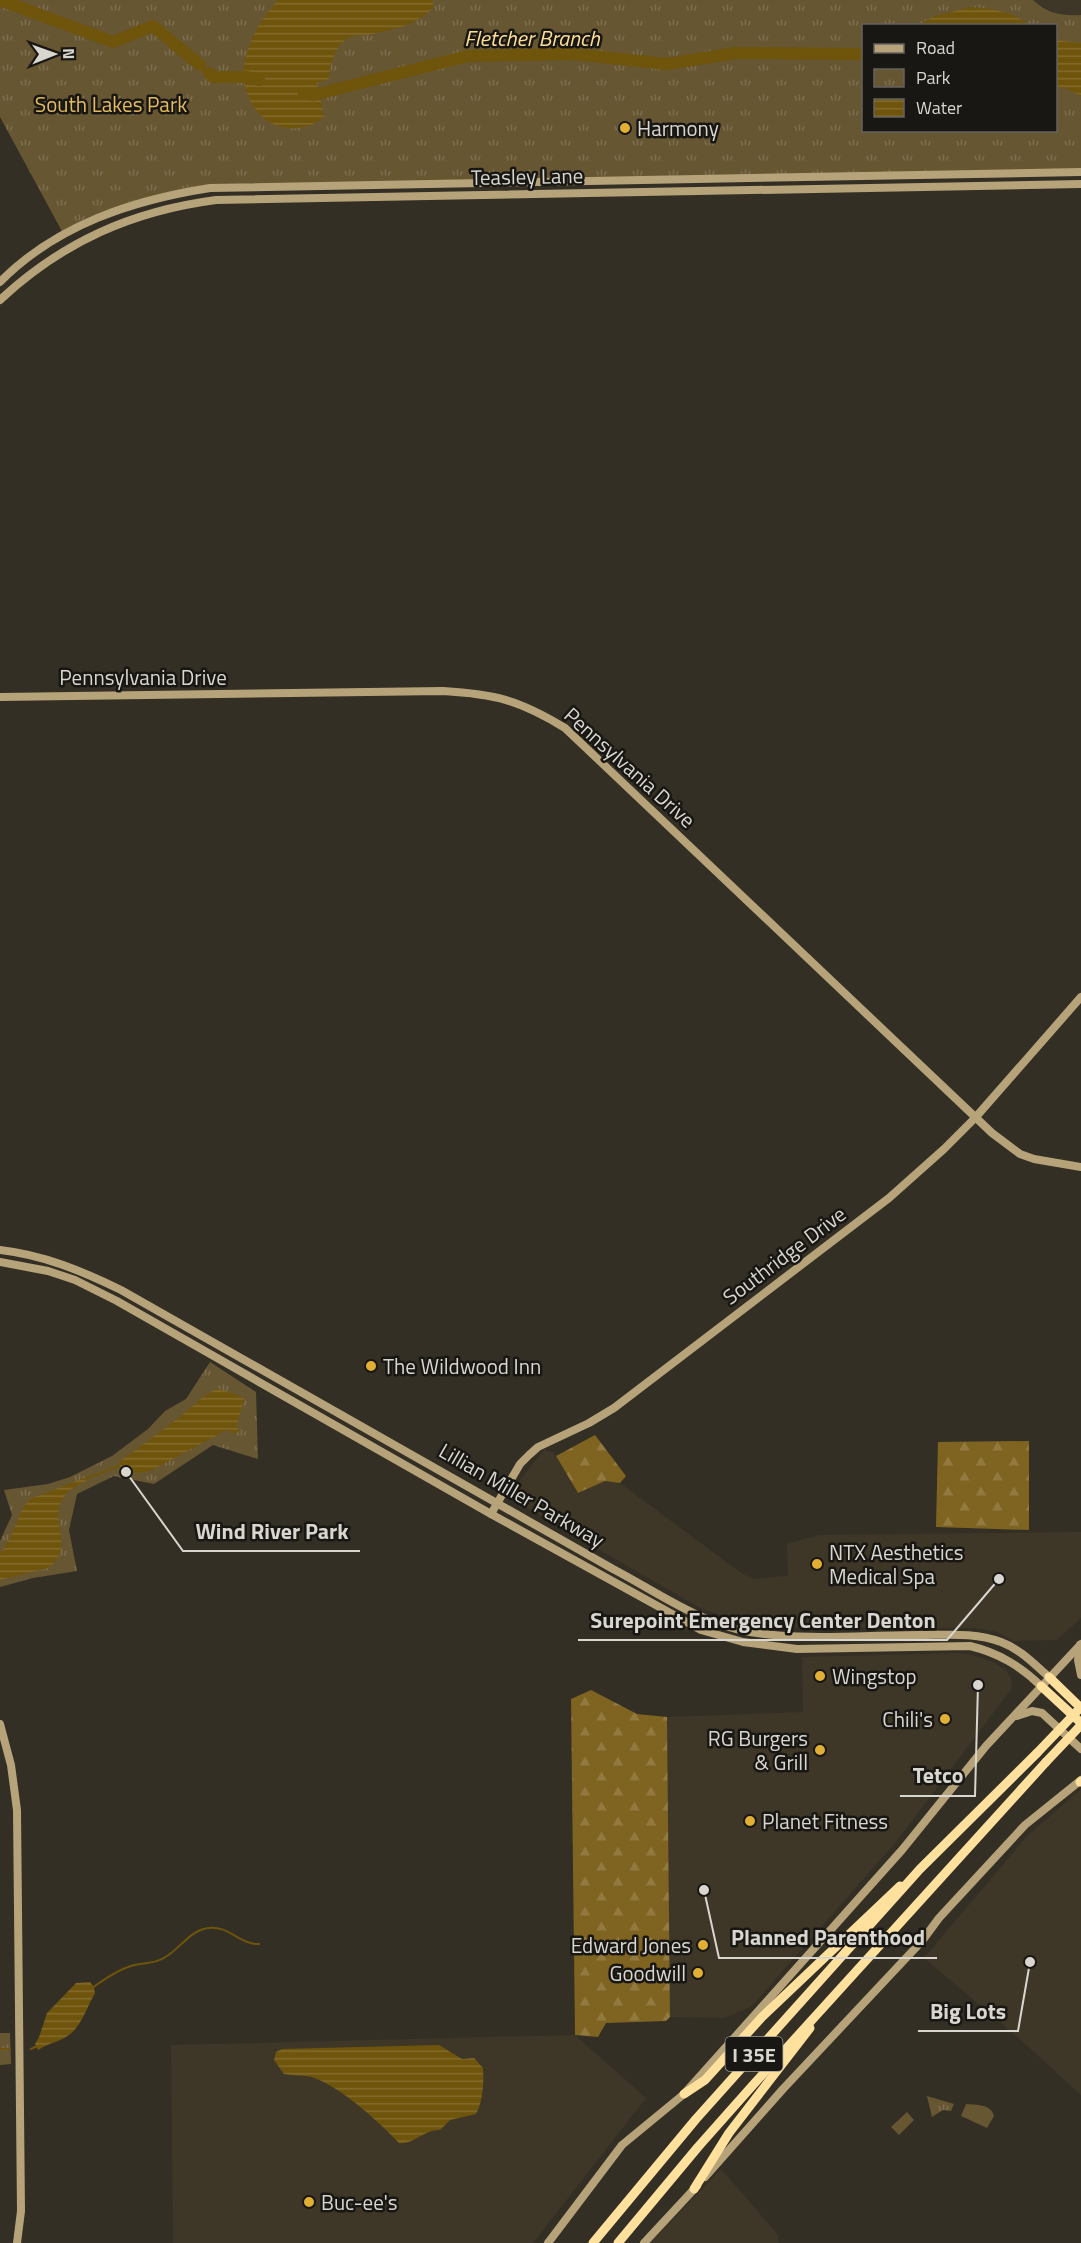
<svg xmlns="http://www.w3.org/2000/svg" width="1081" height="2243" font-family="'Titillium Web',sans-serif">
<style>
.built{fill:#3e3728}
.forest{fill:url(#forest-firs)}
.park{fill:url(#park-tufts);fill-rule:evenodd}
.pitch{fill:#675632}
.water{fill:url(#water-rules)}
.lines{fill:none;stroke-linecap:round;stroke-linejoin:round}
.stream{stroke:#6f540b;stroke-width:2}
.river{stroke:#6f540b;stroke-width:12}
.secondary{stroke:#b6a379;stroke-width:8}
.highway{stroke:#ffe09d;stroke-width:9}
.highway-bridge{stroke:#ffe09d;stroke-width:9}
.poi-dot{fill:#e0af34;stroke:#191713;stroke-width:2}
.labels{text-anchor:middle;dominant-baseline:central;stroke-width:5;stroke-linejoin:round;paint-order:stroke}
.shield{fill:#191713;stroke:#9f9d97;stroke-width:1.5}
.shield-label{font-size:20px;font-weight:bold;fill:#d9d6d0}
.park-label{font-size:21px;fill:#e4bb5f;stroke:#191713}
.poi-label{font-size:21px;fill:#d9d6d0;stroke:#191713;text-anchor:start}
.street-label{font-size:21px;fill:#d9d6d0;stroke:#191713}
.water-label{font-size:22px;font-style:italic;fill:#fede96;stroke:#191713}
.leader{fill:none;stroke:#d9d6d0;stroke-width:2}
.callout-dot{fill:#d9d6d0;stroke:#191713;stroke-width:2}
.callout-label{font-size:22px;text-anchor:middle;font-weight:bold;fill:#d9d6d0;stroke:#191713;stroke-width:5;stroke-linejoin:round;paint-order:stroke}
</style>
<defs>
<pattern id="forest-firs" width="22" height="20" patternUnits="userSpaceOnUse" patternTransform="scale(1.5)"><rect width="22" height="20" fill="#7f6320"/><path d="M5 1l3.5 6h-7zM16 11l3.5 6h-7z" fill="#91793f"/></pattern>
<pattern id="park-tufts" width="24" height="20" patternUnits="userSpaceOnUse" patternTransform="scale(1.5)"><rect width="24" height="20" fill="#675632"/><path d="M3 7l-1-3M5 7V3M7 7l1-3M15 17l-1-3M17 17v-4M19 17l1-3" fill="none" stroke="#7c6e4f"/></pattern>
<pattern id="water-rules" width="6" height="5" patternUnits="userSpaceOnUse" patternTransform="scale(1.5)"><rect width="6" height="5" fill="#6f540b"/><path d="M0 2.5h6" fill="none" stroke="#836c2e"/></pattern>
</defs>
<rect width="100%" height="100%" fill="#332f25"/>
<g class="built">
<polygon points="1033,0 1081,0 1081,15 1061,16 1039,5"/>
<polygon points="544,1450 553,1452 578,1493 605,1481 620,1483 741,1573 754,1579 788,1576 787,1544 819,1535 1081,1532 1081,1618 1057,1640 1014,1641 997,1632 974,1628 776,1627 735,1620 700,1608 515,1501 513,1489"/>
<polygon points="959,1653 973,1655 993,1662 1007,1671 1011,1678 1012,1688 896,1842 751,2007 725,2018 670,2017 667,1717 803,1712 802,1657"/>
<polygon points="1081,1789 1081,2095 1021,2040 924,1958 1027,1836"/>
<polygon points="575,2035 646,2098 533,2243 173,2243 171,2045"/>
<polygon points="721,2169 778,2235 779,2243 650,2243"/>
</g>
<g class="forest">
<polygon points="595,1435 626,1476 620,1483 605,1481 578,1493 556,1456"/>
<polygon points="1029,1441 1029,1530 936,1527 938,1442"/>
<polygon points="591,1690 637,1714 667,1717 670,2017 666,2021 606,2023 598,2037 575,2035 571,1699"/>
</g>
<g class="park">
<path d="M0 0H1033C1048 14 1062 16 1081 15V172L233 187 168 196 112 211 64 235 0 117ZM864 26H1056V130H864Z"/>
<polygon points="210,1362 256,1392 258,1459 213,1445 154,1484 114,1476 77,1494 69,1530 77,1571 33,1578 0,1587 0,1541 12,1515 4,1490 48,1484 70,1477 112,1456 148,1429 165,1411 186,1399"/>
<polygon points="0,2033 10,2033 11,2064 0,2065"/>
<polygon points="927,2096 954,2104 951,2111 943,2110 932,2117"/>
</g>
<g class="pitch">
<path d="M966 2104C977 2105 991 2104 994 2116L987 2128 961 2116Z"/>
<polygon points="907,2112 914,2120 899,2135 891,2127"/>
</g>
<g class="water">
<path d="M278 0H432L434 6C420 25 388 31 366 35 361 35 353 35 348 38 335 45 330 65 329 79L317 83 324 117C319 120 313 125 308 126 264 139 235 95 246 56 252 34 263 17 278 0Z"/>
<path d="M971 7C996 9 1009 11 1030 25H919L932 17Z"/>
<polygon points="1056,40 1081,43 1081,96 1065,88 1056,87"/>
<path d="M221 1389 242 1397 244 1399 237 1425 239 1431 235 1434 227 1430 223 1432 152 1470C140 1474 131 1474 120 1470L119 1462 172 1423 206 1395 214 1390Z"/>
<path d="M84 1478 86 1481C76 1486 65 1491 61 1502 51 1525 75 1549 48 1568L0 1580V1554L9 1540 23 1508 30 1499Z"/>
<path d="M90 1982 94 1987 95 1993C88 2005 81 2027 69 2035 60 2042 48 2043 38 2050L35 2044 39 2037 47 2013 76 1983Z"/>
<path d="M439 2045 462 2059 474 2058 483 2068C484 2083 483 2101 476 2114L450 2120 440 2130C425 2129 413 2145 399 2143 378 2121 341 2087 312 2077 304 2075 293 2076 284 2074L274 2060 276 2052 282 2049Z"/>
</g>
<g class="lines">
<g class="stream">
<polyline points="85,1479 119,1466"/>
<path d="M92 1988C102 1981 116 1971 128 1967 141 1962 155 1965 167 1956 180 1948 191 1930 208 1928 229 1925 240 1945 259 1944"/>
<polyline points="0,2049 9,2049"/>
<polyline points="31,2049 37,2046"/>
</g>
<g class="river">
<polyline points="0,0 113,42 153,26 200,65"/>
<polyline points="209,73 213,77 247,77 259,80"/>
<polyline points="304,93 313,95 468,56 573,54 667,64 736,53 864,54"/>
</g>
<g class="secondary">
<path d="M0 282C56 225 133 200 210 188L1081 172"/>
<path d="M0 300C62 242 132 211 216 200L1081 184"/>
<path d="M0 697 443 691C495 694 519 700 565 728L992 1133 1020 1154 1034 1159 1081 1167"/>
<path d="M0 1250C44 1255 82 1271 121 1290L613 1569C657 1592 701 1624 750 1632 806 1641 863 1635 919 1635 947 1635 975 1632 1001 1642 1020 1649 1034 1664 1049 1677"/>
<path d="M0 1262 48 1271 75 1280 117 1301 491 1514 701 1630 743 1642 797 1649 970 1646C999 1653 1020 1666 1041 1686"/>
<polyline points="491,1514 520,1464 529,1455 538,1447 589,1423 614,1408 889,1198 944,1149 975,1118 1081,997"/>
<polyline points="1080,1645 1078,1660 1081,1675"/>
<polyline points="1017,1716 1032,1711 1042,1713 1081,1749"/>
<polyline points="0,1724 11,1765 17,1810 21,2211 17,2243"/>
<polyline points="705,2177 783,2089 922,1941 939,1918 1025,1825 1081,1780"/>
<polyline points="548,2243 622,2145 684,2094 902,1850 986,1746 1081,1644"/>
<polyline points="644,2243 697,2186"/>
</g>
<g class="highway">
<polyline points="1049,1677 1081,1708"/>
<polyline points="1041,1686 1081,1723"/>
<polyline points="1080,1782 1081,1781"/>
<polyline points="684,2094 705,2080 762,2017 900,1886"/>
<polyline points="694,2189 729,2133 810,2028"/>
<polyline points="593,2243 696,2119 920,1869 1037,1753"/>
<polyline points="618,2243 698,2147 753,2085 1046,1762"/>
</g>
<g class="highway-bridge">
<polyline points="1037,1753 1081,1707"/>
<polyline points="1046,1762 1081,1725"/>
</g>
</g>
<g class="poi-dot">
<circle cx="625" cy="128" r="6"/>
<circle cx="371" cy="1366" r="6"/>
<circle cx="817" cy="1564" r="6"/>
<circle cx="820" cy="1676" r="6"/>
<circle cx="945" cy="1719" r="6"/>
<circle cx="820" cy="1750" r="6"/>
<circle cx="750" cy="1821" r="6"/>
<circle cx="703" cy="1945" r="6"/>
<circle cx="698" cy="1973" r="6"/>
<circle cx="309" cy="2202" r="6"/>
</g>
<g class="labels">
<rect class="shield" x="725.5" y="2037" width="57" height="34" rx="4.5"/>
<g class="shield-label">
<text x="754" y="2054">I 35E</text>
</g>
<g class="park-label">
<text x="111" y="104">South Lakes Park</text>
</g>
<g class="poi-label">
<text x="637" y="128">Harmony</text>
<text x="383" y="1366">The Wildwood Inn</text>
<text x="829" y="1552">NTX Aesthetics<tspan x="829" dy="24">Medical Spa</tspan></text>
<text x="832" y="1676">Wingstop</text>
<text x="933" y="1719" text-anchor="end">Chili's</text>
<text x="808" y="1738" text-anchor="end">RG Burgers<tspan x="808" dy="24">&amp; Grill</tspan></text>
<text x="762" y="1821">Planet Fitness</text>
<text x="691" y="1945" text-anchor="end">Edward Jones</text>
<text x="686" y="1973" text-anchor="end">Goodwill</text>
<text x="321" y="2202">Buc-ee's</text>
</g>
<g class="street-label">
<text transform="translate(527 176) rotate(-1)">Teasley Lane</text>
<text x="143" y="677">Pennsylvania Drive</text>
<text transform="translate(630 767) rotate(42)">Pennsylvania Drive</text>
<text transform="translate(784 1255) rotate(-37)">Southridge Drive</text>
<text transform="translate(522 1495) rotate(30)">Lillian Miller Parkway</text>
</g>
<g class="water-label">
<text x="532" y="38">Fletcher Branch</text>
</g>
</g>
<path class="leader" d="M126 1472L183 1551H360M999 1579L947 1640H578M978 1685L975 1796H900M704 1890L719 1958H937M1030 1962L1018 2031H918"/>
<g class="callout-dot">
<circle cx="126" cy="1472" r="6"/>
<circle cx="999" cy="1579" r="6"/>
<circle cx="978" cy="1685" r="6"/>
<circle cx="704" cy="1890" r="6"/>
<circle cx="1030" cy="1962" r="6"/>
</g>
<g class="callout-label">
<text x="272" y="1539">Wind River Park</text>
<text x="763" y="1628">Surepoint Emergency Center Denton</text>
<text x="938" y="1783">Tetco</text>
<text x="828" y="1945">Planned Parenthood</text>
<text x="968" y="2019">Big Lots</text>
</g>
<rect x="862" y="24" width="195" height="108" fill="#191713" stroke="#66635f" stroke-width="1.5"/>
<rect x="874" y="44" width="30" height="9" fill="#b6a379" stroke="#66635f" stroke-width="1.5"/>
<text x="916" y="54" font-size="18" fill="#d9d6d0">Road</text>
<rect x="874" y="69" width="30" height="18" fill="url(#park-tufts)" stroke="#66635f" stroke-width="1.5"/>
<text x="916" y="84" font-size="18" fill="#d9d6d0">Park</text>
<rect x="874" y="99" width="30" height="18" fill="url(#water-rules)" stroke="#66635f" stroke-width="1.5"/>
<text x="916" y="114" font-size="18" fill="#d9d6d0">Water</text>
<g transform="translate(54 54) rotate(89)" stroke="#191713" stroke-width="4.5" paint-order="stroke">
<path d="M0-4.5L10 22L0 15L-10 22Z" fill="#d9d6d0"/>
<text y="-9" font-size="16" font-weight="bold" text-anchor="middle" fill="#d9d6d0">N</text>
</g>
</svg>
